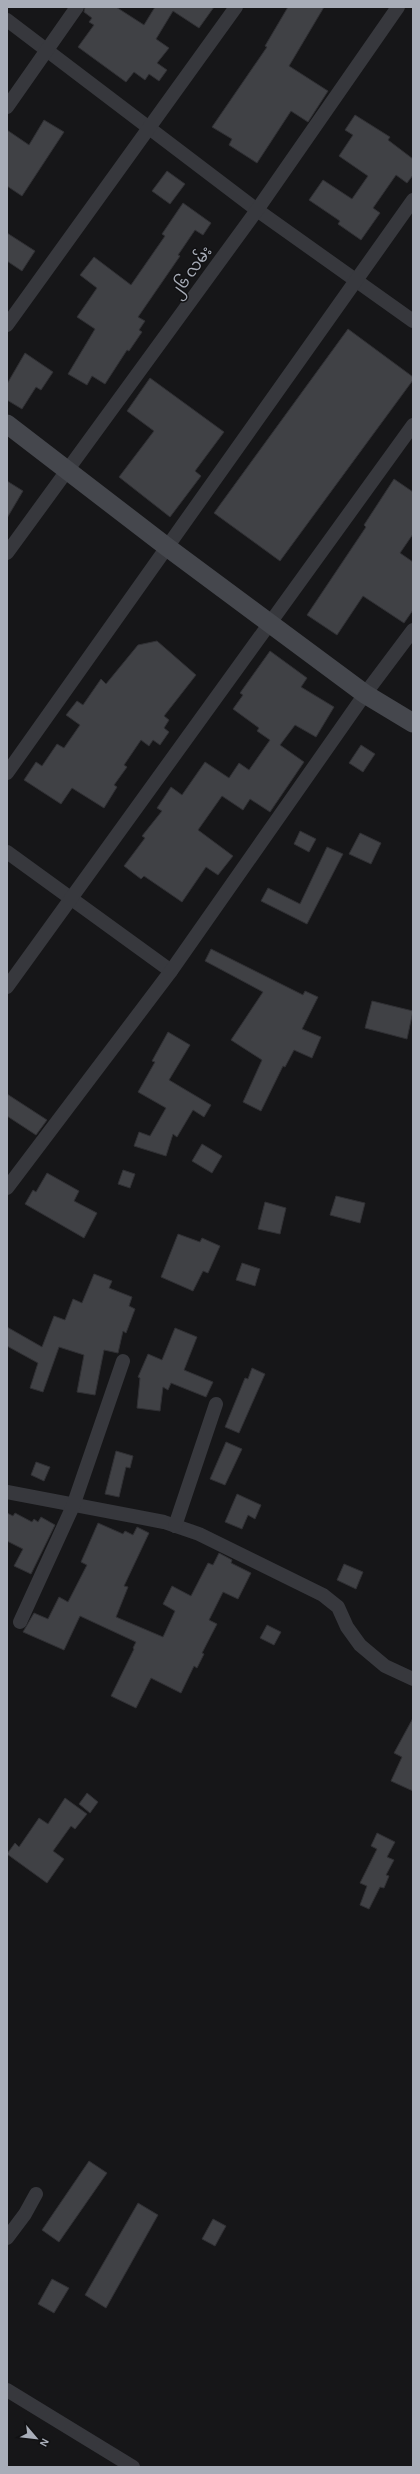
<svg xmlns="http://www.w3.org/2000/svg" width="420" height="2474" font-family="'Alegreya Sans','Noto Sans Myanmar',sans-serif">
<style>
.building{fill:#404145;stroke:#303034}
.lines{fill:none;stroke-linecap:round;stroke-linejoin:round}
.street{stroke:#37383d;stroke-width:14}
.secondary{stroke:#45474d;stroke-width:19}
.labels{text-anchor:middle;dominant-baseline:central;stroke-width:3;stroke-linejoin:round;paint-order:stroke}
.street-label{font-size:16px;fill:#a8adb8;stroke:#111113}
</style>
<rect width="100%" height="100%" fill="#161618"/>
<g class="building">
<polygon points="85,7 116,7 144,25 155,7 214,7 199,28 173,11 156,39 169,48 157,63 167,70 159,81 149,74 145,80 134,72 126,82 78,47 94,25 89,22 92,18 84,12"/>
<polygon points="288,7 324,7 289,66 328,91 308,122 291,111 257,163 229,145 232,139 212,127 267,47 265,46"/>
<polygon points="355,115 390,137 388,140 413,159 413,175 407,183 396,175 373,208 380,213 361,240 338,224 340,221 309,200 323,180 352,199 368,176 339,156 353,135 345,130"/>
<polygon points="44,120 64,132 22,196 7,186 7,130 29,145"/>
<polygon points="167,171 185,184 170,204 152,191"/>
<polygon points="183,203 211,223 203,235 195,230 178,255 180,256 138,317 145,321 139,330 142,332 129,351 127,350 105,384 92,376 87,385 68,374 95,329 77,317 97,288 80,275 94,257 131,285 165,236 162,234"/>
<polygon points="7,233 35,251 22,271 7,261"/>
<polygon points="348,329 413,377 413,380 280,561 214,513"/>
<polygon points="25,353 53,372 41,390 36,387 22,409 7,400 7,384"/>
<polygon points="150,378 224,432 195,471 201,476 170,517 119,477 154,431 127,411"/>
<polygon points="394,479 413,492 413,534 400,553 413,562 413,610 404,623 363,596 337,635 307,615 366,527 364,525"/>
<polygon points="7,481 23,491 7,518"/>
<polygon points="157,641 196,675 164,716 169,720 164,728 169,732 160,745 153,740 149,746 141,740 124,765 127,767 114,785 117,787 104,808 72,788 61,804 24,780 36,762 42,766 57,744 64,748 80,725 66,715 77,701 83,705 101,679 106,684 138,645"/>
<polygon points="270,651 307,678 301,687 334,707 316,737 295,725 280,745 304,762 270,812 250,799 243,810 222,796 198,830 233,856 218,875 206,867 182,902 144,876 141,879 124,866 145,838 142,836 162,811 157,808 171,787 182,795 205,762 229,778 239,763 249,770 270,740 257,731 259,728 233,709 243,695 240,693"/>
<polygon points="361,745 375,754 363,772 349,763"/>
<polygon points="300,831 316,839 309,852 294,844"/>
<polygon points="360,833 381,843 371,864 349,854"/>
<polygon points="327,847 343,854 307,924 261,901 268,888 300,904"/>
<polygon points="211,949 303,995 305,991 318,997 302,1029 321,1037 312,1058 294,1050 285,1067 283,1066 261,1111 243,1102 262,1060 231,1040 263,992 205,961"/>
<polygon points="372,1001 413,1011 407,1039 365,1028"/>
<polygon points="168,1032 190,1045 169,1080 211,1105 204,1117 193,1110 177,1137 173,1134 166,1156 134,1146 139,1132 150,1136 166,1108 138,1092 155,1062 152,1061"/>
<polygon points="7,1094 47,1120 36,1135 7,1116"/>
<polygon points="202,1144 222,1156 212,1173 192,1161"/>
<polygon points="123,1170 135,1174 130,1188 118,1184"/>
<polygon points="47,1173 79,1191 74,1201 97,1213 84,1238 25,1204 33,1190 36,1192"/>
<polygon points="336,1196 365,1203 360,1223 330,1215"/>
<polygon points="265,1202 286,1208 280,1234 258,1229"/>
<polygon points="178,1234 200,1242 202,1238 220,1246 208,1273 203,1271 193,1291 161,1277"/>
<polygon points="242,1263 260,1269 255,1286 236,1280"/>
<polygon points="94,1274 112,1281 109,1288 132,1297 129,1306 135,1309 126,1333 123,1331 118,1353 104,1350 95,1395 77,1392 84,1355 59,1347 43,1392 30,1388 38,1363 7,1346 7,1327 42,1347 54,1316 65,1320 73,1299 82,1303"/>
<polygon points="175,1328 197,1337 184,1370 213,1382 206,1397 171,1383 168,1390 163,1387 160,1411 137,1408 140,1378 138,1377 148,1354 162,1360"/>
<polygon points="252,1368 265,1374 239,1433 225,1427 245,1378 248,1379"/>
<polygon points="226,1442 242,1449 225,1485 210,1479"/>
<polygon points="116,1451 133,1456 130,1468 126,1467 119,1497 105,1494"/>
<polygon points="36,1462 50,1467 44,1481 31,1475"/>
<polygon points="237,1494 261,1505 255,1519 248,1515 242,1529 225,1522"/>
<polygon points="7,1513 13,1516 15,1513 32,1522 34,1519 38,1522 41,1517 55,1525 31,1574 14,1566 23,1549 7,1541"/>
<polygon points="98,1523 123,1534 125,1531 133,1535 137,1527 149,1533 124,1586 128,1587 116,1617 163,1637 175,1611 163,1604 172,1586 191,1596 208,1563 213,1565 219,1553 232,1560 231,1563 251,1573 238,1599 223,1592 209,1620 217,1624 202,1653 204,1654 197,1668 194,1666 181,1693 151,1678 136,1708 111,1696 134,1649 133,1648 136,1642 80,1616 64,1650 23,1632 34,1613 48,1619 59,1597 68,1602 87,1565 81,1562"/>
<polygon points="344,1564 363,1572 356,1589 337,1580"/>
<polygon points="267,1625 281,1632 274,1645 260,1638"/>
<polygon points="413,1718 413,1791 391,1781 402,1757 394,1753"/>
<polygon points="87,1793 98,1802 90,1813 79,1804"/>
<polygon points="65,1798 87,1814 75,1829 71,1826 53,1851 64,1859 47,1883 7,1854 15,1843 19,1847 39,1818 48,1824"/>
<polygon points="377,1833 395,1842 387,1857 394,1860 386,1875 389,1876 384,1888 380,1887 369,1909 360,1905 367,1886 360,1883 377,1849 371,1846"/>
<polygon points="89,2161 107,2173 59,2242 42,2230"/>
<polygon points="138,2203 158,2215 106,2308 85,2295"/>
<polygon points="213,2219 226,2226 215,2246 202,2239"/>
<polygon points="52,2279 69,2288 54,2313 38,2304"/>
</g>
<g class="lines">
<g class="street">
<polyline points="7,20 257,210 413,321"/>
<polyline points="7,107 77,7"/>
<polyline points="7,325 236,7"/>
<polyline points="7,553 257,210 398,7"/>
<polyline points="7,773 413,200"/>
<polyline points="7,852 171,971"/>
<polyline points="7,987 413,425"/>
<polyline points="7,1188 171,971 365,694 413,630"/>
<polyline points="7,1492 164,1522 199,1534 323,1595 338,1607 347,1627 360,1645 385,1666 413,1679"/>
<polyline points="175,1526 216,1404"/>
<polyline points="20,1622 73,1506 123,1361"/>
<polyline points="7,2238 25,2214 36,2194"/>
<polyline points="7,2390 133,2467"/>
</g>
<polyline class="secondary" points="7,424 167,547 365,694 413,723"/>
</g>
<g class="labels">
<g class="street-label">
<text transform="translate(191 272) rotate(-54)">၂၆ လမ်း</text>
</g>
</g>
<rect width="420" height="2474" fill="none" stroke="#a8adb8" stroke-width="16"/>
<g transform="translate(36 2438) rotate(118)" stroke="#111113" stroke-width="3" paint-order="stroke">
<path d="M0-3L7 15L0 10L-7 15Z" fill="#a8adb8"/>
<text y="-6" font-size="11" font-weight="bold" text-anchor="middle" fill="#a8adb8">N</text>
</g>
</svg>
